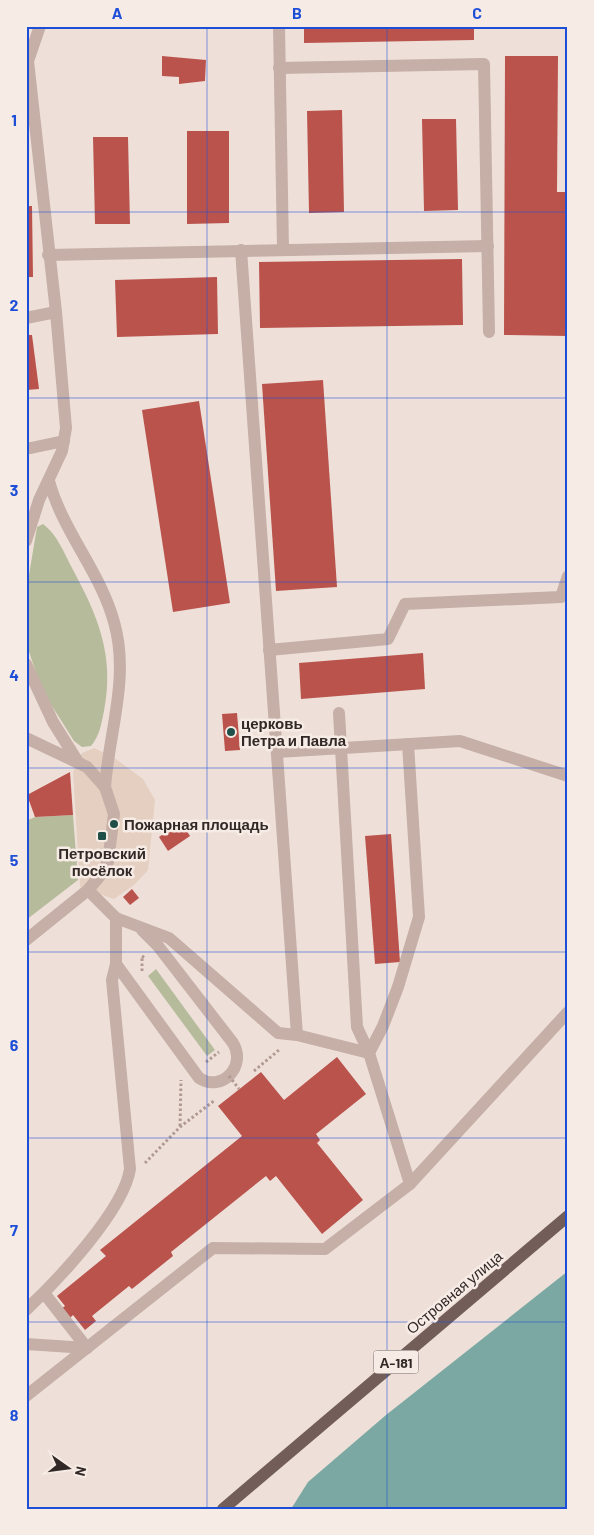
<svg xmlns="http://www.w3.org/2000/svg" width="594" height="1535" font-family="Barlow,sans-serif">
<style>
.green{fill:#b6bb9b}
.plaza{fill:#e5cfc1}
.water{fill:#7ba8a2}
.building{fill:#b9534c}
.lines{fill:none;stroke-linecap:round;stroke-linejoin:round}
.path{stroke:#b09991;stroke-width:3;stroke-dasharray:2.5 2.5;stroke-linecap:butt}
.minor{stroke:#c5afa7;stroke-width:12}
.major{stroke:#725d59;stroke-width:12}
.path-bridge{stroke:#b09991;stroke-width:3;stroke-dasharray:2.5 2.5;stroke-linecap:butt}
.grid{fill:none;stroke:#1d4ed8;stroke-width:1;stroke-opacity:0.55}
.poi-dot{fill:#204f49;stroke:#f6ebe5;stroke-width:2}
.labels{text-anchor:middle;dominant-baseline:central;stroke-width:5;stroke-linejoin:round;paint-order:stroke}
.shield{fill:#f6ebe5;stroke:#6d625f;stroke-width:1}
.shield-label{font-size:14px;font-weight:bold;fill:#322826}
.poi-label{font-size:15px;font-weight:bold;fill:#322826;stroke:#f6ebe5;text-anchor:start}
.street-label{font-size:15px;fill:#322826;stroke:#f6ebe5}
.neatline{fill:none;stroke:#1d4ed8;stroke-width:2}
.grid-label{font-size:16px;text-anchor:middle;font-weight:bold;fill:#1d4ed8}
</style>
<rect width="100%" height="100%" fill="#eee0d9"/>
<g class="green">
<path d="M43 524C57 534 64 553 72 568 98 616 115 656 104 711 101 725 100 735 91 746L82 747 74 741 42 690 26 643V593L37 527Z"/>
<polygon points="73,815 78,880 26,920 26,821 35,817"/>
<polygon points="156,969 215,1050 207,1056 148,976"/>
</g>
<polygon class="plaza" points="94,748 113,757 143,779 155,800 148,870 134,885 114,899 80,887 73,772 82,753"/>
<polygon class="water" points="568,1271 568,1509 291,1509 308,1482 386,1415"/>
<g class="building">
<polygon points="304,26 474,26 474,40 304,43"/>
<polygon points="162,56 206,60 205,81 179,84 179,77 162,76"/>
<polygon points="505,56 558,56 557,192 568,192 568,336 504,335"/>
<polygon points="342,110 344,212 309,213 307,111"/>
<polygon points="422,119 456,119 458,210 424,211"/>
<polygon points="187,131 229,131 229,223 187,224"/>
<polygon points="93,137 128,137 130,224 95,224"/>
<polygon points="26,206 32,206 33,277 26,277"/>
<polygon points="462,259 463,325 260,328 259,262"/>
<polygon points="217,277 218,334 117,337 115,280"/>
<polygon points="26,335 32,335 39,389 26,390"/>
<polygon points="323,380 337,587 276,591 262,384"/>
<polygon points="199,401 230,603 173,612 142,410"/>
<polygon points="423,653 425,689 301,699 299,663"/>
<polygon points="237,713 240,750 225,751 222,714"/>
<polygon points="70,772 73,815 35,817 27,795"/>
<polygon points="181,822 190,836 168,851 159,837"/>
<polygon points="391,834 400,962 375,964 365,836"/>
<polygon points="132,889 139,898 130,905 123,897"/>
<polygon points="337,1057 366,1094 316,1134 320,1140 317,1143 363,1200 322,1234 276,1176 270,1181 266,1176 171,1252 173,1256 132,1289 129,1286 92,1316 96,1321 85,1330 73,1315 69,1319 61,1309 65,1306 57,1296 106,1256 100,1250 242,1136 218,1106 261,1072 284,1100"/>
</g>
<g class="lines">
<g class="path">
<polyline points="142,971 142,956 145,958"/>
<polyline points="206,1062 219,1052"/>
<polyline points="254,1071 279,1050"/>
<polyline points="180,1126 181,1080"/>
<polyline points="145,1163 180,1127 215,1100"/>
</g>
<g class="minor">
<polyline points="279,26 283,249"/>
<polyline points="279,68 484,64 489,332"/>
<polyline points="241,250 297,1035"/>
<polyline points="48,255 488,246"/>
<polyline points="26,318 56,312"/>
<polyline points="26,449 64,441"/>
<path d="M49 481C63 532 100 571 114 622 130 677 109 732 105 787"/>
<polyline points="26,541 39,500 62,451 66,428 56,312 28,61 40,26"/>
<polyline points="269,650 388,639 405,604 561,597 568,576"/>
<polyline points="26,664 53,722 78,762"/>
<polyline points="339,713 357,1027 369,1053"/>
<polyline points="26,738 87,767 105,787 114,814 108,862 99,877 88,890 26,940"/>
<polyline points="277,752 460,741 568,776"/>
<polyline points="88,890 116,918 169,938 278,1033 297,1035 369,1053 410,1184"/>
<path d="M116 964 199 1078C222 1093 247 1066 233 1043L158 946 142 930"/>
<polyline points="369,1053 383,1026 398,987 419,917 408,744"/>
<polyline points="44,1293 87,1348"/>
<path d="M26 1310C57 1281 124 1210 130 1169L112 980 116 964V918"/>
<polyline points="26,1344 87,1348"/>
<polyline points="26,1396 213,1248 325,1249 410,1184 568,1012"/>
</g>
<polyline class="major" points="223,1509 568,1216"/>
<polyline class="path-bridge" points="229,1076 239,1089"/>
</g>
<path class="grid" d="M207 26V1509M387 26V1509M26 212H568M26 398H568M26 582H568M26 768H568M26 952H568M26 1138H568M26 1322H568"/>
<g class="poi-dot">
<circle cx="231" cy="732" r="5"/>
<circle cx="114" cy="824" r="5"/>
<rect x="97" y="831" width="10" height="10" rx="2.5"/>
</g>
<g class="labels">
<rect class="shield" x="373.5" y="1350.5" width="45" height="23" rx="4"/>
<g class="shield-label">
<text x="396" y="1362">А-181</text>
</g>
<g class="poi-label">
<text x="241" y="723">церковь<tspan x="241" dy="17">Петра и Павла</tspan></text>
<text x="124" y="824">Пожарная площадь</text>
<text x="102" y="853" text-anchor="middle">Петровский<tspan x="102" dy="17">посёлок</tspan></text>
</g>
<g class="street-label">
<text transform="translate(454 1292) rotate(-40)">Островная улица</text>
</g>
</g>
<rect width="594" height="1535" fill="none" stroke="#f6ebe5" stroke-width="55"/>
<g transform="translate(68 1468) rotate(104)" stroke="#f6ebe5" stroke-width="4" paint-order="stroke">
<path d="M0-4L9 19L0 12L-9 19Z" fill="#322826"/>
<text y="-8" font-size="14" font-weight="bold" text-anchor="middle" fill="#322826">N</text>
</g>
<rect x="28" y="28" width="538" height="1480" class="neatline"/>
<g class="grid-label">
<text x="117" y="19">A</text>
<text x="297" y="19">B</text>
<text x="477" y="19">C</text>
<text x="14" y="126">1</text>
<text x="14" y="311">2</text>
<text x="14" y="496">3</text>
<text x="14" y="681">4</text>
<text x="14" y="866">5</text>
<text x="14" y="1051">6</text>
<text x="14" y="1236">7</text>
<text x="14" y="1421">8</text>
</g>
</svg>
